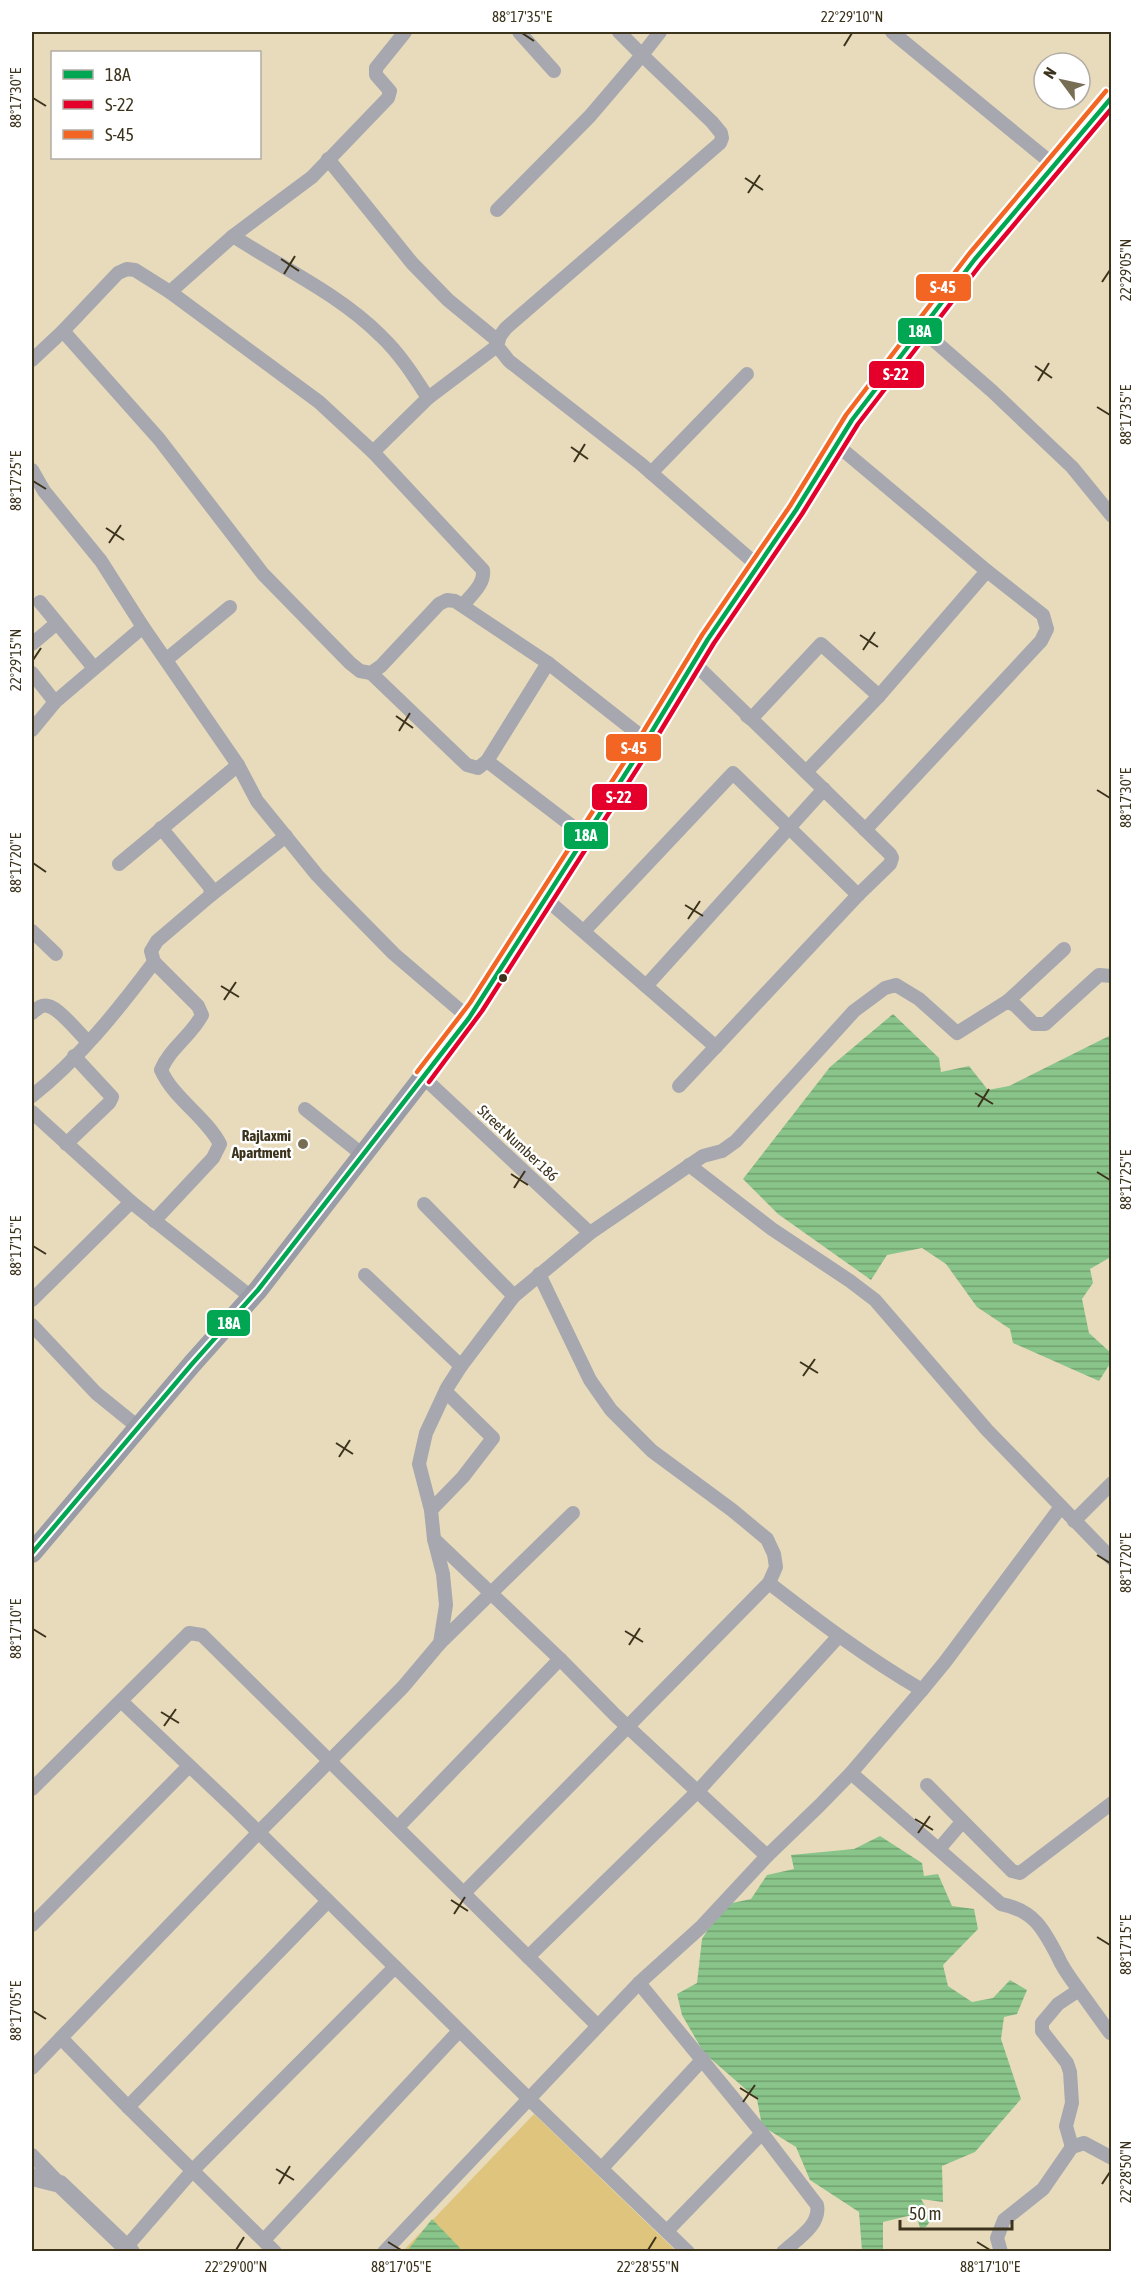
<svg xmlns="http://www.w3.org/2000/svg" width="1143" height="2283" font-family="'Asap Condensed',sans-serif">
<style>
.green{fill:#dfc47d}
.water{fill:url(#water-rules)}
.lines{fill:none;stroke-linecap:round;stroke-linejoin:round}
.minor{stroke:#a7a8af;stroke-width:14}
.tertiary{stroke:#a7a8af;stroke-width:18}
.secondary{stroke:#9a9da7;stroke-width:20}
.bus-1-casing{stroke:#fff;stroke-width:9}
.bus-2-casing{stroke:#fff;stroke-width:9}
.bus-3-casing{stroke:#fff;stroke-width:9}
.bus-1{stroke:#00a651;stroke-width:4.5}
.bus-2{stroke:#e4002b;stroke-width:4.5}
.bus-3{stroke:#f26522;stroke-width:4.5}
.ticks{fill:none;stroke:#3c331c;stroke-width:2}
.bus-dot{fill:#3c331c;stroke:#fff;stroke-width:2}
.poi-dot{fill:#786e54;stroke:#fff;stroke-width:2}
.labels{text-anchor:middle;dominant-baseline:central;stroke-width:5;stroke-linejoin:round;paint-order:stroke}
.poi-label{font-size:15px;font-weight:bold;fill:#3c331c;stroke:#fff;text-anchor:end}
.street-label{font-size:15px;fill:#3c331c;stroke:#fff}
.line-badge{stroke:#fff;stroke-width:2}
.badge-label{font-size:16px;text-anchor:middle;font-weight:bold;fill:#fff}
.neatline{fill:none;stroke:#3c331c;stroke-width:2}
.ticks-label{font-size:15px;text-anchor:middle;fill:#3c331c}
</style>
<defs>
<pattern id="water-rules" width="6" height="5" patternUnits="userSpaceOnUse" patternTransform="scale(1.5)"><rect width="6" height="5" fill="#89c58a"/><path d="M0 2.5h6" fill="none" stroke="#71a170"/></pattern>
</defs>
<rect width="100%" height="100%" fill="#e8dbbc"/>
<polygon class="green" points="534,2114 676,2251 402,2252"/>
<g class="water">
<polygon points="893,1014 939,1058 941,1072 969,1066 988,1090 1009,1086 1111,1035 1111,1254 1109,1258 1090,1269 1093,1283 1082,1299 1089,1333 1111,1353 1111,1362 1099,1381 1013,1343 1010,1329 977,1307 946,1264 922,1248 887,1255 871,1280 778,1214 743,1179 830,1067"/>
<polygon points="880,1836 922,1863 924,1876 938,1874 952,1906 974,1909 978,1929 943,1965 948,1986 972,2002 993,1998 1010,1980 1027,1990 1017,2014 1004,2017 1001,2039 1021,2099 975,2152 942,2166 943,2202 921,2199 932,2218 926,2227 920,2228 916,2214 883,2222 883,2251 862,2251 859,2212 810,2180 796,2147 762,2126 757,2099 704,2053 682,2015 677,1994 697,1983 702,1939 723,1905 751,1899 767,1875 794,1869 791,1855 854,1849"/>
<polygon points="432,2219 460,2248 461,2251 407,2251"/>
</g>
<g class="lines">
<g class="minor">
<polyline points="519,32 554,71"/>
<polyline points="660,32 642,55 712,122 721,133 722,138 720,143 506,328 500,336 497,346 509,361 641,464 758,566"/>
<polyline points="892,32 1055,166"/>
<polyline points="328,159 412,263 448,300 498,341"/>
<polyline points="497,210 590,116 642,55 619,32"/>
<polyline points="170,292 233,236"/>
<polyline points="922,330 992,391 1072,467 1112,516"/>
<polyline points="63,331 159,439 263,574 350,663 360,671 371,673 381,666 439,604 447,600 455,601 548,663 646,740"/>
<path d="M32 360 63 331 118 273 127 269 135 270 170 292 319 402 373 452 428 398C414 376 400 354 381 336 339 294 282 268 233 236L312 177 388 98 390 91 376 75V68L405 32"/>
<polyline points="428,398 497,346"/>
<path d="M373 452 483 570C485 584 471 595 463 605"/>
<polyline points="32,470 44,491 101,561 143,627 238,765 257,801 317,875 337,896 394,954 469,1018"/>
<polyline points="651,473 747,374"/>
<polyline points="40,602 94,668"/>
<polyline points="32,644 57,623"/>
<polyline points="167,659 230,607"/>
<polyline points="32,673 55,702"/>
<polyline points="371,673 467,765 478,768 487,761 548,663"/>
<polyline points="747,716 751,719 821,644 879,696"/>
<polyline points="32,730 55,702 143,627"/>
<polyline points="487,761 585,836"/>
<polyline points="806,772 879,696 987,571 837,445"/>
<polyline points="865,830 1041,641 1047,629 1043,615 987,571"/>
<polyline points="119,864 238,765"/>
<polyline points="211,895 286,836"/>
<polyline points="546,899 716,1047"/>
<polyline points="32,931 56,954"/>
<polyline points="584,931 733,773 858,895"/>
<polyline points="646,986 824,789"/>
<polyline points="1008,1001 1064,949"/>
<path d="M32 1013C37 1009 41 1004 48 1006 59 1008 79 1033 88 1042"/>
<polyline points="423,1077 590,1233"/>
<polyline points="679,1086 858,895 890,864 892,858 890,854 694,663"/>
<path d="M32 1096C79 1059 118 1010 154 962"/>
<polyline points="305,1109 363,1155"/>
<polyline points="32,1112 131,1202 251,1297"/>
<polyline points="66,1144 109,1103 112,1097 74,1056"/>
<polyline points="689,1165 772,1229 850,1281 875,1300 987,1430 1112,1559"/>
<polyline points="424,1204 514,1296"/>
<path d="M154 1221 213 1158 220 1144C205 1116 174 1099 161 1070 170 1048 191 1036 202 1015L198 1006 154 962 151 951 157 941 211 895 210 887 161 828"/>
<path d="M539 1274 590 1380 611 1410 652 1451 732 1510 767 1539 774 1554 776 1567 769 1583C818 1621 867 1658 922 1690L945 1662 1060 1508"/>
<polyline points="365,1275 461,1366"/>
<polyline points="32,1300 131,1202"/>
<polyline points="32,1325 96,1393 138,1427"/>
<polyline points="431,1510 463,1477 493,1438 446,1392"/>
<polyline points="1074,1521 1112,1483"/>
<polyline points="434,1539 560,1659 615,1715 767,1856"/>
<polyline points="440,1643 573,1513"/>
<polyline points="121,1701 235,1809 528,2098 688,2252"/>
<path d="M851 1773 1001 1904C1034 1910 1044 1930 1058 1957 1063 1969 1071 1979 1079 1990L1058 2004 1042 2023V2031L1067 2063 1070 2072 1072 2103 1066 2126 1072 2147"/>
<polyline points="927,1785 1012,1871 1020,1873 1112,1803"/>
<polyline points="32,1789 189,1633 202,1635 598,2026 384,2252"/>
<polyline points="398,1827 560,1659"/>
<polyline points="939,1849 962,1822"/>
<polyline points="464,1893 769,1583"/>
<polyline points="32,1925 189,1766"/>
<polyline points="528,1957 698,1791 838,1637"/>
<path d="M639 1983 762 2133 817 2205C821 2225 797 2239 783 2252"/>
<polyline points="1079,1990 1110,2033"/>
<polyline points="598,2026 639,1983 701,1927 767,1856 820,1805 851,1773 922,1690"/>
<polyline points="61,2038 128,2107 275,2252"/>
<polyline points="32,2068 259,1832 403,1687 440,1643 446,1605 443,1574 434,1539 431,1510 419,1464 426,1433 447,1388 461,1366 514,1296 590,1233 703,1156 722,1151 736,1141 854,1011 885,988 896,985 919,999 957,1033 1008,1001 1016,1006 1034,1024 1045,1024 1099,975 1112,976"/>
<polyline points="128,2107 328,1901"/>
<polyline points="32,2155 60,2184"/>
<polyline points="602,2168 703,2059"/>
<polyline points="667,2231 762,2133"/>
<polyline points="264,2240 459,2031"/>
<polyline points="122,2252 193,2170 394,1968"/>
<polyline points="1001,2252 997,2238 1004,2220 1043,2189 1072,2147 1084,2143 1112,2158"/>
</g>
<polyline class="tertiary" points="32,2177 60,2184 131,2252"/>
<polyline class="secondary" points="32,1553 192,1364 258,1290 469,1018 640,751 708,639 796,510 852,420 975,259 1038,186 1112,96"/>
<defs>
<polyline id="bus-1" points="32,1553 192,1364 258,1290 469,1018 640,751 708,639 796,510 852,420 975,259 1112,97"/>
<polyline id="bus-2" points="429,1082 482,1011 646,755 714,643 802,514 858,424 981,264 1112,108"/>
<polyline id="bus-3" points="417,1072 470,1003 634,747 702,635 790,506 846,415 969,254 1106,91"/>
</defs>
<use href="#bus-1" class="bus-1-casing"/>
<use href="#bus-2" class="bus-2-casing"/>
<use href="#bus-3" class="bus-3-casing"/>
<use href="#bus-1" class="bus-1"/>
<use href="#bus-2" class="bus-2"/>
<use href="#bus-3" class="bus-3"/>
</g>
<path class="ticks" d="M522 33 534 41M844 46 852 33M33 98 46 106M745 178 763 190M748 193 760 175M281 259 299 271M284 274 295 256M1102 282 1110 270M1035 366 1052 378M1038 381 1049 363M1097 407 1110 415M571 447 588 459M574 462 585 444M33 481 46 489M106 528 124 540M109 543 121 525M860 635 878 647M863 650 875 632M33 660 41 648M396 716 413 728M399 731 410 713M1097 790 1110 798M33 863 46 872M685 905 703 916M688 919 700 901M221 986 239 997M224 1000 236 982M975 1093 993 1104M978 1107 989 1089M1097 1172 1110 1180M511 1174 528 1185M514 1188 525 1171M33 1246 46 1254M800 1362 818 1373M803 1376 815 1359M336 1443 353 1454M339 1457 350 1440M1097 1555 1110 1563M33 1629 46 1637M625 1631 643 1642M629 1645 640 1628M161 1712 179 1723M164 1726 176 1709M915 1819 933 1830M918 1833 930 1816M451 1900 468 1911M454 1914 465 1897M1097 1937 1110 1945M33 2011 46 2019M740 2088 758 2099M743 2102 755 2085M276 2169 294 2180M279 2184 290 2166M1102 2184 1110 2172M388 2242 401 2250M977 2242 990 2250M236 2250 244 2237M648 2250 656 2237"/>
<circle class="bus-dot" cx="503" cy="978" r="5"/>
<circle class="poi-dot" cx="303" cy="1144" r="6"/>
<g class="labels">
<g class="poi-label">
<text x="291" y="1135">Rajlaxmi<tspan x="291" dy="17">Apartment</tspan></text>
</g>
<g class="street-label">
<text transform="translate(518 1143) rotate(43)">Street Number 186</text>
</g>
</g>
<g class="line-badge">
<rect x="915" y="273" width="57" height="29" rx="6" fill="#f26522"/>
<rect x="897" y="317" width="46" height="28" rx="6" fill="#00a651"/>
<rect x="868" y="360" width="57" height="29" rx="6" fill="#e4002b"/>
<rect x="605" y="733" width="57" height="29" rx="6" fill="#f26522"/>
<rect x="591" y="783" width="57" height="28" rx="6" fill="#e4002b"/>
<rect x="563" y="821" width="46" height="29" rx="6" fill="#00a651"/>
<rect x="206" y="1309" width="45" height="28" rx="6" fill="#00a651"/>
</g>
<g class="badge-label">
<text x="943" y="293">S-45</text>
<text x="920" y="337">18A</text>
<text x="896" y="380">S-22</text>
<text x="634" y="754">S-45</text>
<text x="619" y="803">S-22</text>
<text x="586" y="841">18A</text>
<text x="229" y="1329">18A</text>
</g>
<rect width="1143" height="2283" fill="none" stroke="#ffffff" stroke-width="66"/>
<rect x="51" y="51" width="210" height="108" fill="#ffffff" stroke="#b1ada4" stroke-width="1.5"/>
<rect x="63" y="70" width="30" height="9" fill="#00a651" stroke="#b1ada4" stroke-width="1.5"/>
<text x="105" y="81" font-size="18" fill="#3c331c">18A</text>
<rect x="63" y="100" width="30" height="9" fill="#e4002b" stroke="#b1ada4" stroke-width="1.5"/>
<text x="105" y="111" font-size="18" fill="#3c331c">S-22</text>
<rect x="63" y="130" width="30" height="9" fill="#f26522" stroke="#b1ada4" stroke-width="1.5"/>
<text x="105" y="141" font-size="18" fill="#3c331c">S-45</text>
<g transform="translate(1062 81) rotate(303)"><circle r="28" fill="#ffffff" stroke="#b1ada4" stroke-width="1.5"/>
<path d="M0-4.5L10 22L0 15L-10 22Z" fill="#786e54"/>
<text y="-9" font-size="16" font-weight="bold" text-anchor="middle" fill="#3c331c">N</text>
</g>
<path d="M900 2220v9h112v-9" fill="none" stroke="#3c331c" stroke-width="3"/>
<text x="909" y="2220" font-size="18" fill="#3c331c" stroke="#ffffff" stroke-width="4.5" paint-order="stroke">50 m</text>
<rect x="33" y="33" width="1077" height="2217" class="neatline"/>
<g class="ticks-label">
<text x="522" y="22">88°17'35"E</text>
<text x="852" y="22">22°29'10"N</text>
<text transform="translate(16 98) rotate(-90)" y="5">88°17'30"E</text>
<text transform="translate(1126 270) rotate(-90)" y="5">22°29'05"N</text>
<text transform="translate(1126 415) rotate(-90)" y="5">88°17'35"E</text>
<text transform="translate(16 481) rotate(-90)" y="5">88°17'25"E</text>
<text transform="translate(16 660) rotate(-90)" y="5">22°29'15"N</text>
<text transform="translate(1126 798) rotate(-90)" y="5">88°17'30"E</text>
<text transform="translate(16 863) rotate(-90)" y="5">88°17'20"E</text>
<text transform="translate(1126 1180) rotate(-90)" y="5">88°17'25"E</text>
<text transform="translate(16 1246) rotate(-90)" y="5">88°17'15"E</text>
<text transform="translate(1126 1563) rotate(-90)" y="5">88°17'20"E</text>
<text transform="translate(16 1629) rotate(-90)" y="5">88°17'10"E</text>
<text transform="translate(1126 1945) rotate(-90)" y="5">88°17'15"E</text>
<text transform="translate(16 2011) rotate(-90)" y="5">88°17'05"E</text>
<text transform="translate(1126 2172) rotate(-90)" y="5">22°28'50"N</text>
<text x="236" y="2272">22°29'00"N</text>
<text x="401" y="2272">88°17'05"E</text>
<text x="648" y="2272">22°28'55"N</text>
<text x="990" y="2272">88°17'10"E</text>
</g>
</svg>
